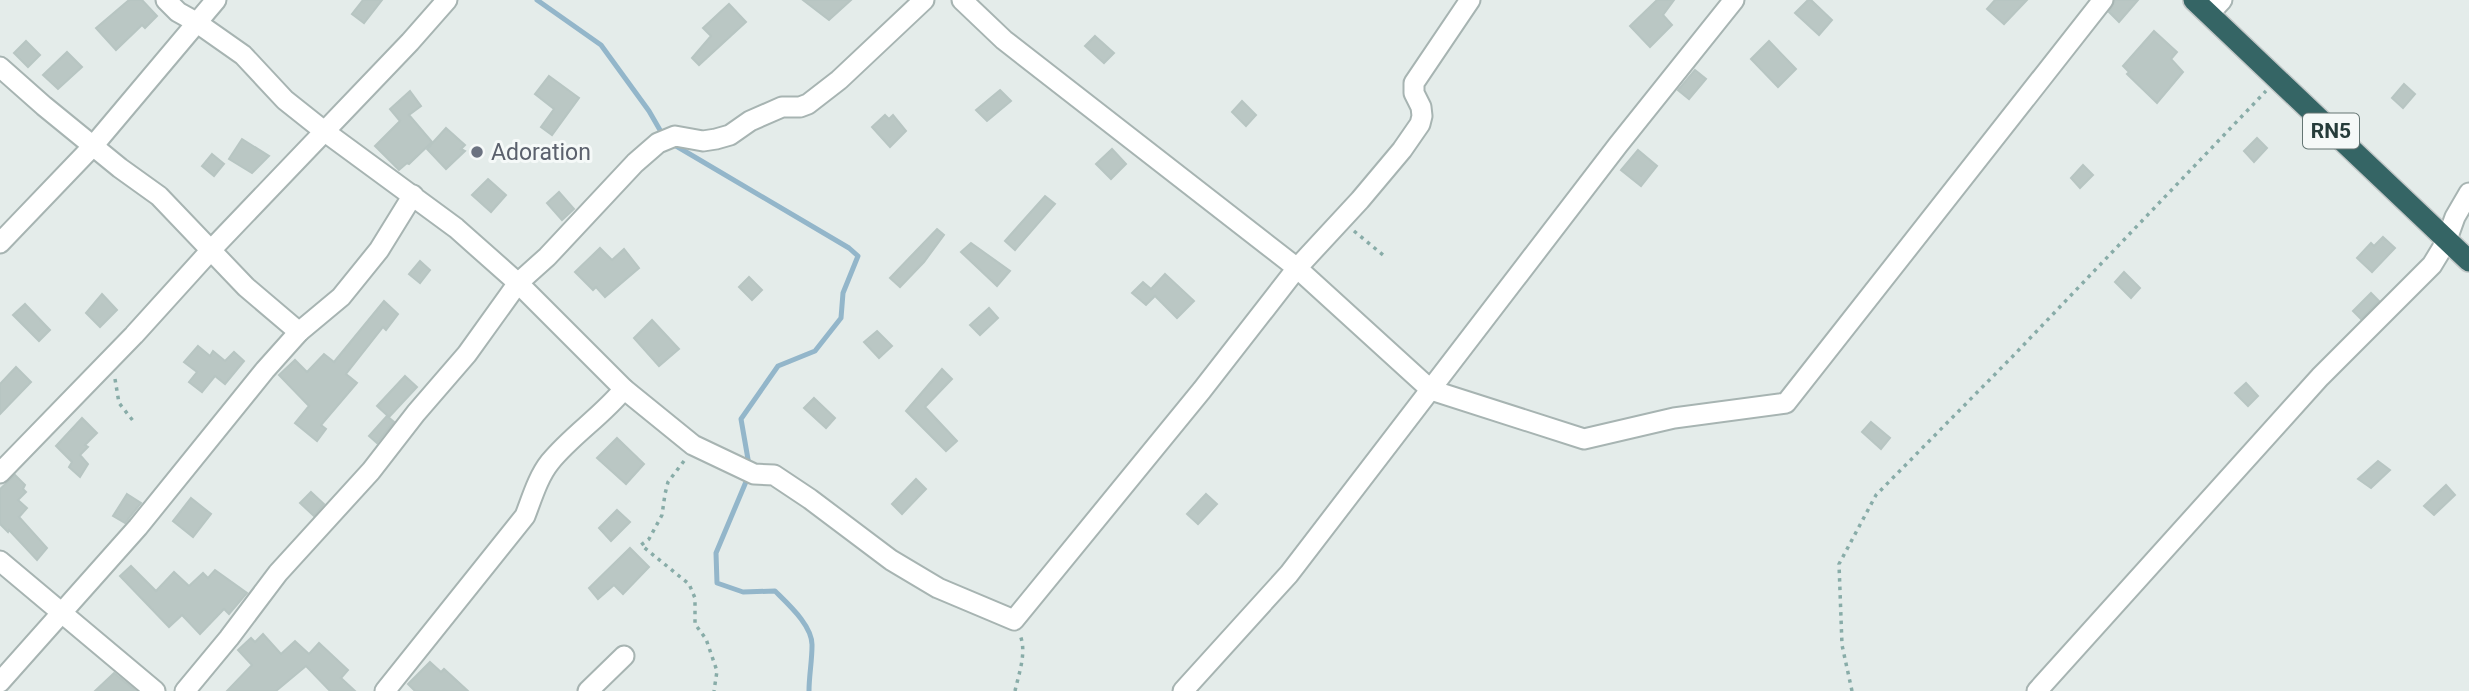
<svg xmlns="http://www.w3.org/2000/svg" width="2469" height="691" font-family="Roboto,sans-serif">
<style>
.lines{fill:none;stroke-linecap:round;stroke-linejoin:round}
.stream{stroke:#93b6ca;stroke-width:5}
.building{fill:#bac7c4;stroke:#b7c5c2;stroke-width:2}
.street-casing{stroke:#a7b4b2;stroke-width:23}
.highway-casing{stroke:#c2c8c8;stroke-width:24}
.path{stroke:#88aca8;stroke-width:3.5;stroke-dasharray:3.5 5;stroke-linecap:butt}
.street{stroke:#fff;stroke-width:19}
.highway{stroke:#356565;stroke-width:21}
.worship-dot{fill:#6b7280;stroke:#f5f9f8;stroke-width:2.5}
.labels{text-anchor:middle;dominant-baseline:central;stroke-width:6;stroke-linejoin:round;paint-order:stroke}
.shield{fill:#f5f9f8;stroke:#647573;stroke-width:2}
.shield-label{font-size:21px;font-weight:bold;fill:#263c3a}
.worship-label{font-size:23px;fill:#5b616d;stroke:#f5f9f8;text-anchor:start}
</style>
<rect width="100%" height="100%" fill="#e4ecea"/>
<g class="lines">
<g class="stream">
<polyline points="537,0 601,45 649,111 664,137"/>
<polyline points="671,143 849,248 858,256 843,293 841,318 815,351 778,366 741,419 749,465"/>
<path d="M748 477 716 553 717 583 743 592 775 591C788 604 813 626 812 646 812 661 809 676 809 691"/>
</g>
</g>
<g class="building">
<polygon points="129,0 142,0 157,16 145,28 142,25 116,50 96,28"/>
<polygon points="363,0 382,0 364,23 352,14"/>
<polygon points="803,0 851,0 829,20"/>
<polygon points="1657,0 1674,0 1663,15 1672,25 1650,47 1630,26"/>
<polygon points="1808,0 1811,0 1832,20 1819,35 1795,13"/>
<polygon points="1995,0 2027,0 2004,24 1987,9"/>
<polygon points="2115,0 2138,0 2119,22 2109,12"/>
<polygon points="729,4 746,22 699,65 692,58 711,36 703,28"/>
<polygon points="2154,31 2177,52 2171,59 2183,72 2157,103 2127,74 2129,72 2123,66"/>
<polygon points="1095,36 1114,53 1104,63 1085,46"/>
<polygon points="26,41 40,55 28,67 14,53"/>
<polygon points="1769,41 1796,69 1778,87 1751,59"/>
<polygon points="67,52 82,67 58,89 43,75"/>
<polygon points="1695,70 1706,79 1689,99 1678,90"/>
<polygon points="549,76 579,98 552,135 541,127 554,109 535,94"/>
<polygon points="2404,84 2415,94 2403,108 2392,98"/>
<polygon points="1000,90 1011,101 987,121 976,110"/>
<polygon points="410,91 421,106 409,115 432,142 409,164 407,163 399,170 375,146 400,121 390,109"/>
<polygon points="1242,101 1256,115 1246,126 1232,112"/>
<polygon points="885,115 889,119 893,115 906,131 890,147 872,127"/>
<polygon points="446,128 465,145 461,149 465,151 446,169 427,149"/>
<polygon points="2257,138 2267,148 2254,162 2244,151"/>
<polygon points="242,139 269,156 252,173 229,159"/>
<polygon points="1112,149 1126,164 1111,179 1096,164"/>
<polygon points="1638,150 1657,166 1641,186 1621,170"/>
<polygon points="212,154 224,164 214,176 202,166"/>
<polygon points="2083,165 2093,175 2080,188 2071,178"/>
<polygon points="488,179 506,195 491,212 472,195"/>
<polygon points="559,192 574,209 562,220 547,203"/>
<polygon points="1045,196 1055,204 1015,250 1005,241"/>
<polygon points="937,229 944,235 924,262 900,287 890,278"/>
<polygon points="2383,237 2395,248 2372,272 2357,258 2371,243 2374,246"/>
<polygon points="971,243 1010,271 997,286 961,252"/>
<polygon points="600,248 612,260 624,249 639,268 605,297 596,287 593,290 575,272"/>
<polygon points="420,261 430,270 420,283 409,274"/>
<polygon points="2124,272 2140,288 2131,298 2115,282"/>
<polygon points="1165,274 1194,301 1177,318 1155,296 1146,305 1132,293 1143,282 1151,289"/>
<polygon points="749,277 762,290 752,300 739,287"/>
<polygon points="2371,293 2379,301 2361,319 2353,311"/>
<polygon points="102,294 117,310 100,327 86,313"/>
<polygon points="384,301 398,314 386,330 383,327 346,374 357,383 321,425 326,429 317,441 295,423 309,406 279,375 295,360 307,372 324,354 334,362"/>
<polygon points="25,304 50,330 39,341 13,315"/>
<polygon points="989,308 998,318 980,335 970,325"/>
<polygon points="652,320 679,349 659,366 634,338"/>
<polygon points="877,331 892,346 879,358 864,342"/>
<polygon points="198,346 210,356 213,351 225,361 234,352 244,361 225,384 215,376 202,392 189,382 197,372 184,362"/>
<polygon points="16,367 31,382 0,414 0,384"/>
<polygon points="942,369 952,379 925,407 957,441 946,451 906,411"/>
<polygon points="405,376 417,387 389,417 377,406"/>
<polygon points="2246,383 2258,396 2248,406 2235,393"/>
<polygon points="814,398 835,418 826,428 804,408"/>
<polygon points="387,416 394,422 377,443 369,436"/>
<polygon points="82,418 97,433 85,445 88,447 80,455 88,464 80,477 69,467 72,462 56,446"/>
<polygon points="1871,422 1890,438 1881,449 1862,432"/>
<polygon points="617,438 644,464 626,484 597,458"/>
<polygon points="2378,461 2390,470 2371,488 2358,479"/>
<polygon points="15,475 25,485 23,489 26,492 18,500 27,508 19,517 47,548 37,560 9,530 8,532 0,524 0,489"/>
<polygon points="916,479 926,489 902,514 892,504"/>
<polygon points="2446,485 2455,495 2434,515 2424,506"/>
<polygon points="311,492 324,504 314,516 300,503"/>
<polygon points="127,494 141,503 125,523 113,516"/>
<polygon points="1206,494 1217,504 1198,524 1187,514"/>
<polygon points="191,498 211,514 193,537 173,521"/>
<polygon points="617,510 630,522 611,541 599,528"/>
<polygon points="630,548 649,567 623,594 614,585 598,599 589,588"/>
<polygon points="131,566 156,591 174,572 189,586 203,573 208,578 215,570 247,593 229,614 224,609 200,634 182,615 169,627 120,576"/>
<polygon points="263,634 281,654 295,641 309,654 319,643 348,670 341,678 355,691 330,691 306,666 276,691 227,691 252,665 238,650 251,638 255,642"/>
<polygon points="430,662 441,672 444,669 468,691 415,691 408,684"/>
<polygon points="114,673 136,691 95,691"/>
</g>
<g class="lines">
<defs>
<g id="street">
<polyline points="166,0 178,12 196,22 243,55 285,100 324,131 456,228 518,283 624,389 693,445 754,474 774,475 810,499 891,560 938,588 1014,620 1202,390 1297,268 1360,200 1402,150 1420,124 1422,116 1421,107 1414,93 1414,83 1470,0"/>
<polyline points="962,0 1004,40 1297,268 1431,390 1584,439 1674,418 1786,403 2103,0"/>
<polyline points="2209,14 2222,0"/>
<polyline points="0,67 44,106 120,168 159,196 246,287 299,332"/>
<polyline points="0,243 93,146 216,0"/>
<polyline points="0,473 134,335 211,250 410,42 447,0"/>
<polyline points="0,561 155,691"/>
<polyline points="0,682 138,527 265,370 299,332 341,297 379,250 413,195"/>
<polyline points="185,691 229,638 278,573 371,471 416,413 467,354 518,283 547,257 635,163 658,143 675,136 703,141 716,139 730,135 750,121 782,107 800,107 808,104 839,80 924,0"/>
<path d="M385 691 525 516C532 498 538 477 550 462 572 435 602 416 624 389"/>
<polyline points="588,691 624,656"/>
<polyline points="1183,691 1289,574 1618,145 1734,0"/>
<polyline points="2037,691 2320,377 2432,265 2446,242 2455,217 2469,193"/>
</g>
<polyline id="highway" points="2194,0 2469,261"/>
</defs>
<use href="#street" class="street-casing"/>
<use href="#highway" class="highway-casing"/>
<g class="path">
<polyline points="1354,231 1383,255"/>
<polyline points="115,379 119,403 134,422"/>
<polyline points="684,461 668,482 665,494 662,515 649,539 641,545 689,584 695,598 695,624 706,639 717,671 714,691"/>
<path d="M1015 691C1019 673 1027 652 1020 635"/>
<polyline points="1852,691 1842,645 1839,564 1876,495 2013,356 2266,91"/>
</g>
<use href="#street" class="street"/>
<use href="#highway" class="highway"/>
</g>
<circle class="worship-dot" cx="477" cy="152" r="7"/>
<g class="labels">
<rect class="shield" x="2303" y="113.5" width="56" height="35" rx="5"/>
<g class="shield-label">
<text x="2331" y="131">RN5</text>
</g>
<g class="worship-label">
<text x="491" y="152">Adoration</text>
</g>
</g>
</svg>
